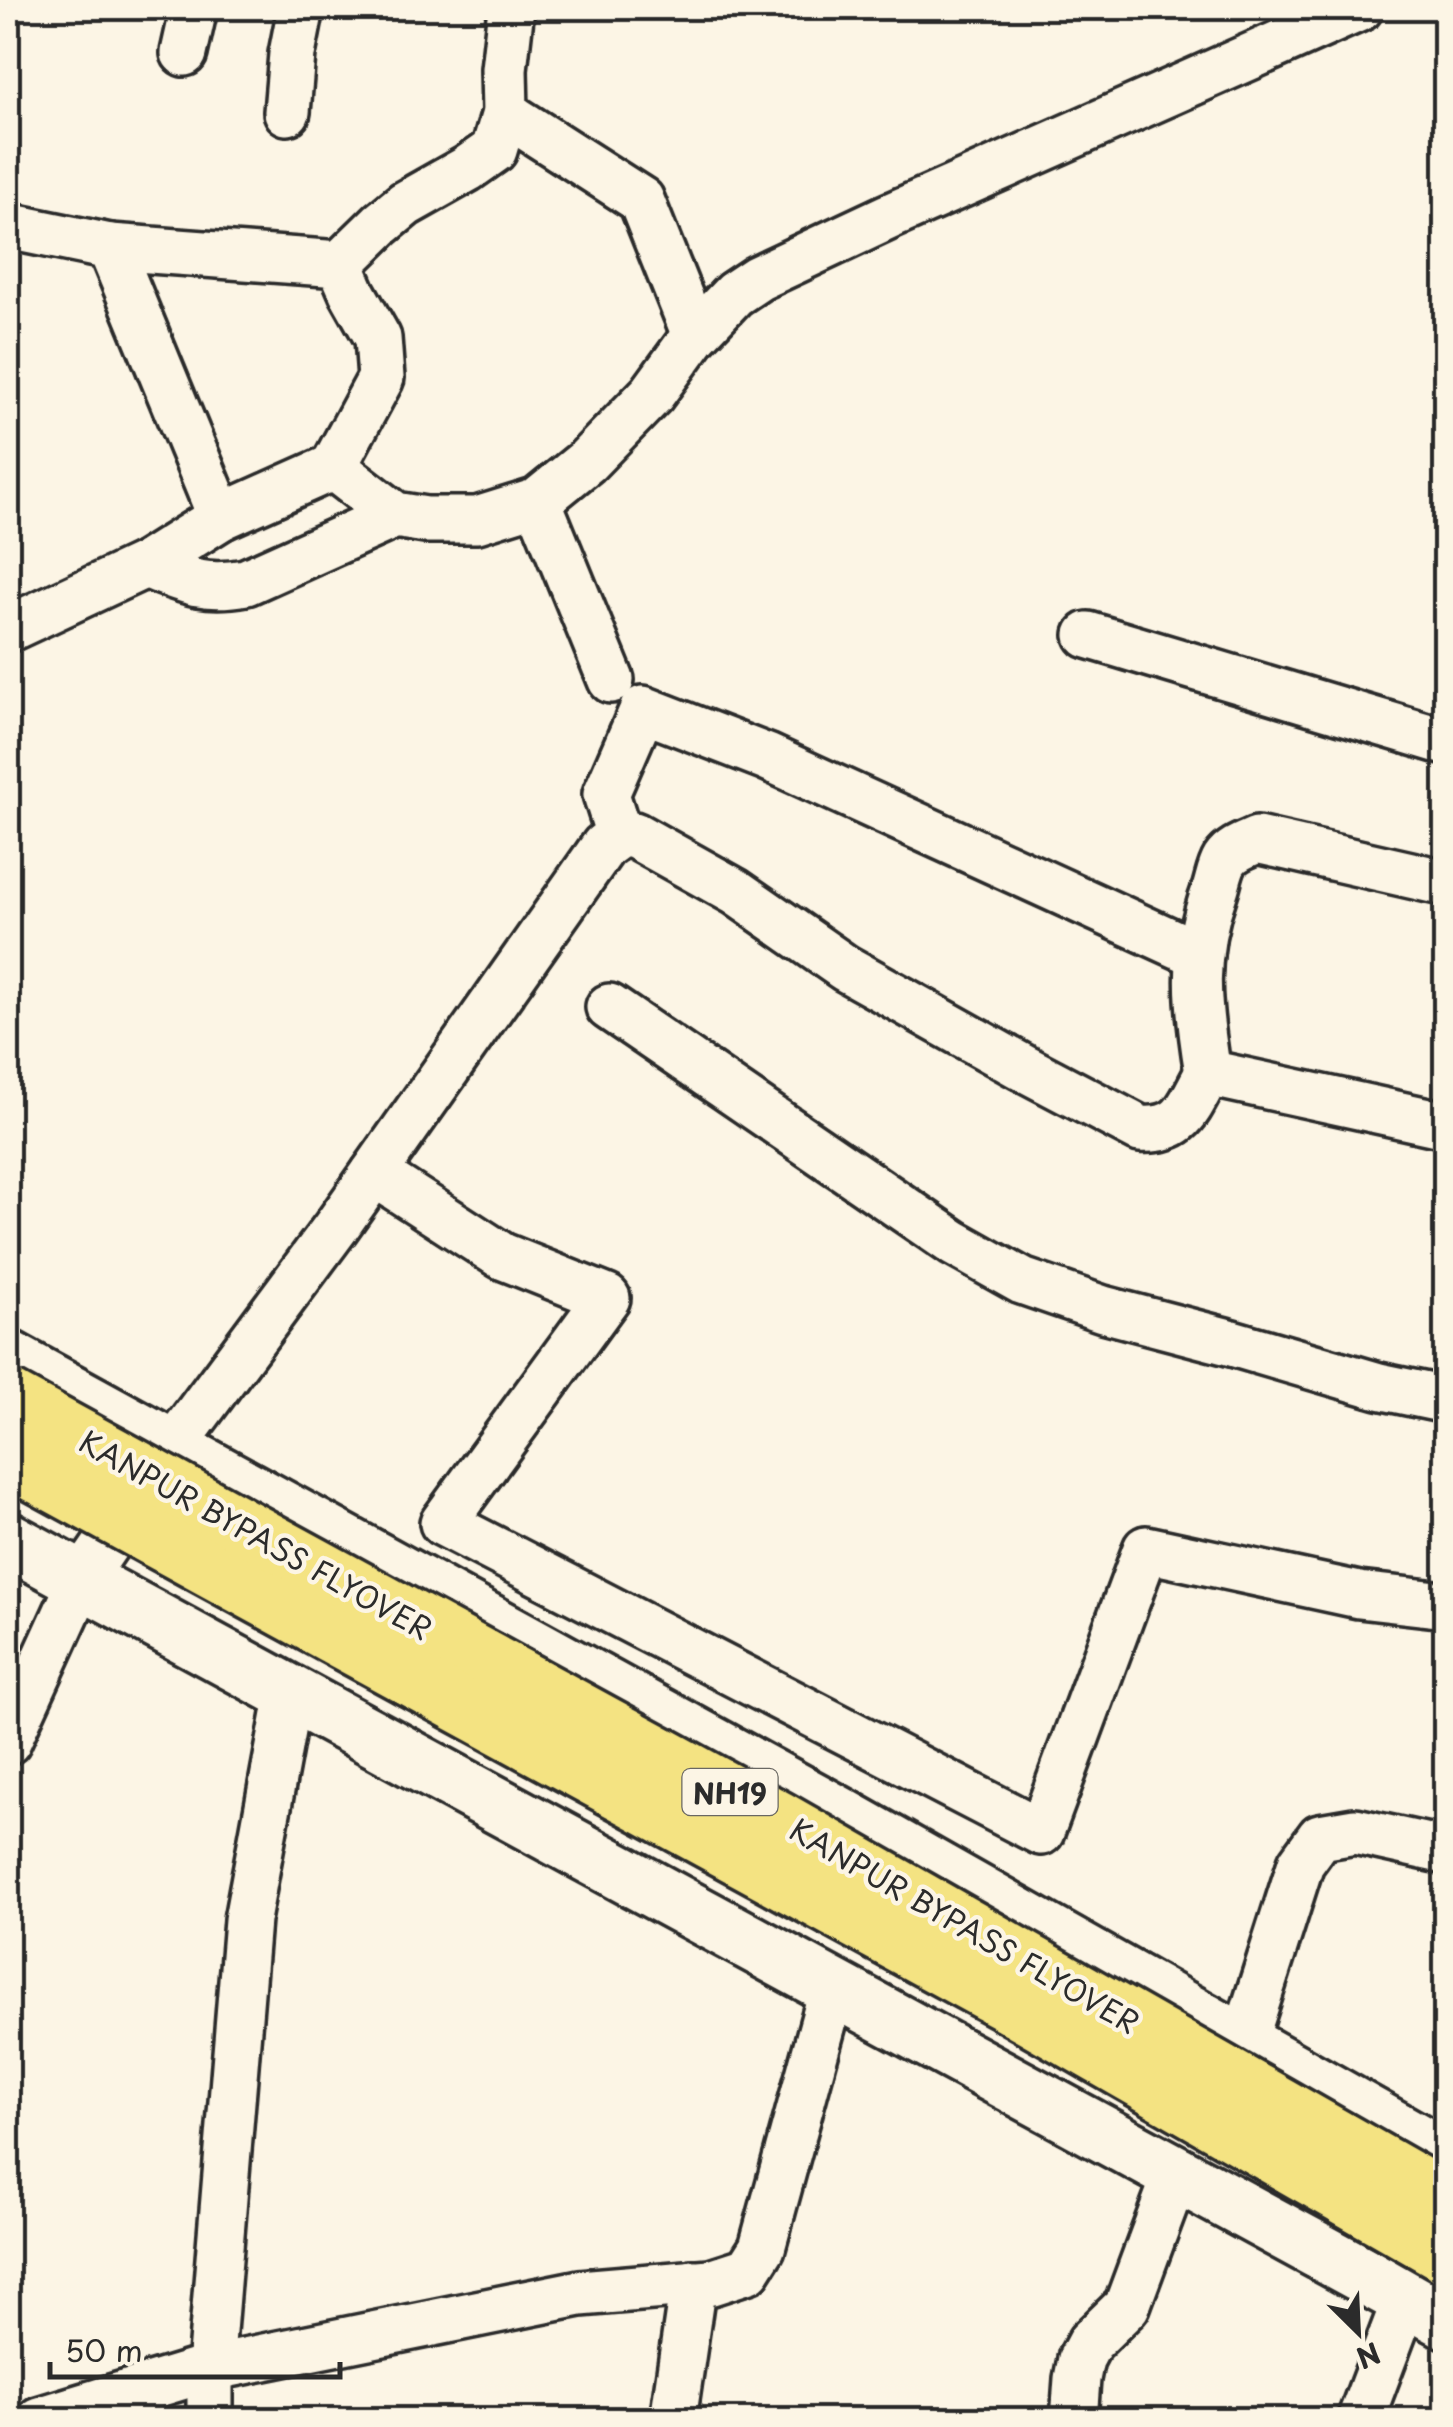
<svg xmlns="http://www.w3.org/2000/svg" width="1453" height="2427" font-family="'Playpen Sans',sans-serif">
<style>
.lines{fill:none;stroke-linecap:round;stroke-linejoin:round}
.street-casing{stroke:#2b2b2b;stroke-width:52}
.secondary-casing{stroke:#2b2b2b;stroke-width:62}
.street{stroke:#fcf5e5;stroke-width:45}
.secondary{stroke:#fcf5e5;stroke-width:55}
.highway-bridge-casing{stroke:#2b2b2b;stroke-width:62;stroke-linecap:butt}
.highway-bridge{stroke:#f4e382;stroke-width:55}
.labels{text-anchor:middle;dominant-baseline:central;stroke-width:9;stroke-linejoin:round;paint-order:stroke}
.shield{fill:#fcf5e5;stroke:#6a6863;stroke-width:2.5}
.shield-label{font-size:28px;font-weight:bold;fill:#2b2b2b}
.street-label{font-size:30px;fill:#2b2b2b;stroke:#fcf5e5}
</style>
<rect width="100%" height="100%" fill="#fcf5e5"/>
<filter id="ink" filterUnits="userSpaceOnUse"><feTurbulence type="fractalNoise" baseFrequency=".01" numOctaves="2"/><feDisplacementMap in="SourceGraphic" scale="20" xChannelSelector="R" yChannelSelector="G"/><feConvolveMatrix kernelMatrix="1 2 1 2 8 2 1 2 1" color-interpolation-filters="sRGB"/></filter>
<g filter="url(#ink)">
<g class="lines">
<defs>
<g id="street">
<polyline points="184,53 194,8"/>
<polyline points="287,112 292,54 301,8"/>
<polyline points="505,113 641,200 695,335"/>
<polyline points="8,226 110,247 221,517"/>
<polyline points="110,247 340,264 352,292 378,338 381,378 333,467"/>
<polyline points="340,264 381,224 405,204 467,169 494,150 505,113 504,69 511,8"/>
<polyline points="538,501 611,680"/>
<path d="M145 565C185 580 202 590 246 582L395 515"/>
<polyline points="8,629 145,565 221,517 333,467 395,515 426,520 477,520 538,501 587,461 652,394 695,335 734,294 758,278 888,217 1360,8"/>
<polyline points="1088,635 1446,742"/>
<polyline points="619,835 606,794 643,709 767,757 1200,955"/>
<polyline points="609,1007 954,1243 1022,1281 1103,1309 1225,1341 1379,1386 1446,1400"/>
<path d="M1208 1073C1197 1005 1191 956 1215 890 1218 881 1220 868 1225 860 1232 849 1246 845 1257 840L1446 883"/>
<polyline points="374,1173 502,1256 607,1298 443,1523 1041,1832 1146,1549 1359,1595 1446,1605"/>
<path d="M8 1741 81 1581 172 1448 336 1227 604 846 619 835H634L736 892 845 968 1022 1067 1140 1129C1185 1132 1188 1107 1208 1073L1446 1125"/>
<polyline points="1244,2042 1301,1863 1320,1837 1355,1831 1446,1851"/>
<polyline points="39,2420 210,2368 580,2293 711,2282 748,2270 762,2248 833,1987"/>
<polyline points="210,2420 210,2368 247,1920 289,1693"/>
<polyline points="673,2420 693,2283"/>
<polyline points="1074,2420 1077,2379 1081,2359 1090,2342 1127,2306 1176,2174"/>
<polyline points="1360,2420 1406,2298"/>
</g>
<g id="secondary">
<polyline points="8,1358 842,1816 1446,2158"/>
<polyline points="8,1540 1446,2320"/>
</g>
</defs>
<use href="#street" class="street-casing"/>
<use href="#secondary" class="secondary-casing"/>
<use href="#street" class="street"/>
<use href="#secondary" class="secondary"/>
<defs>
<g id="highway-bridge">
<polyline points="8,1398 779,1819 1446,2200"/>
<polyline points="8,1459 1003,2001 1446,2255"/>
</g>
</defs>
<use href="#highway-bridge" class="highway-bridge-casing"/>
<use href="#highway-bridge" class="highway-bridge"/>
</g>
</g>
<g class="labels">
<rect class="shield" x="682.5" y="1769" width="95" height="46" rx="8"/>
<g class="shield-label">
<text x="730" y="1792">NH19</text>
</g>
<g class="street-label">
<text transform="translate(256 1534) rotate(29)">KANPUR BYPASS FLYOVER</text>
<text transform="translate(965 1925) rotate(30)">KANPUR BYPASS FLYOVER</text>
</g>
</g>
<rect width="1453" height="2427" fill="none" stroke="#fcf5e5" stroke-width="40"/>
<rect x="20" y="20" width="1413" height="2387" fill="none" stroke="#2b2b2b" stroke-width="4" filter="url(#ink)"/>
<g transform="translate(1358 2332) rotate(156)" stroke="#fcf5e5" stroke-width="8" paint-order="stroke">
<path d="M0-8L18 38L0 25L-18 38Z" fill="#2b2b2b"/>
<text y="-15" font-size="28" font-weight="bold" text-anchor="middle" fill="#2b2b2b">N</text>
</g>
<path d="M50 2362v15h290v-15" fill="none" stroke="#2b2b2b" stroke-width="5"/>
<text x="65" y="2362" font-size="30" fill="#2b2b2b" stroke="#fcf5e5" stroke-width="8" paint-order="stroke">50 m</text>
</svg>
